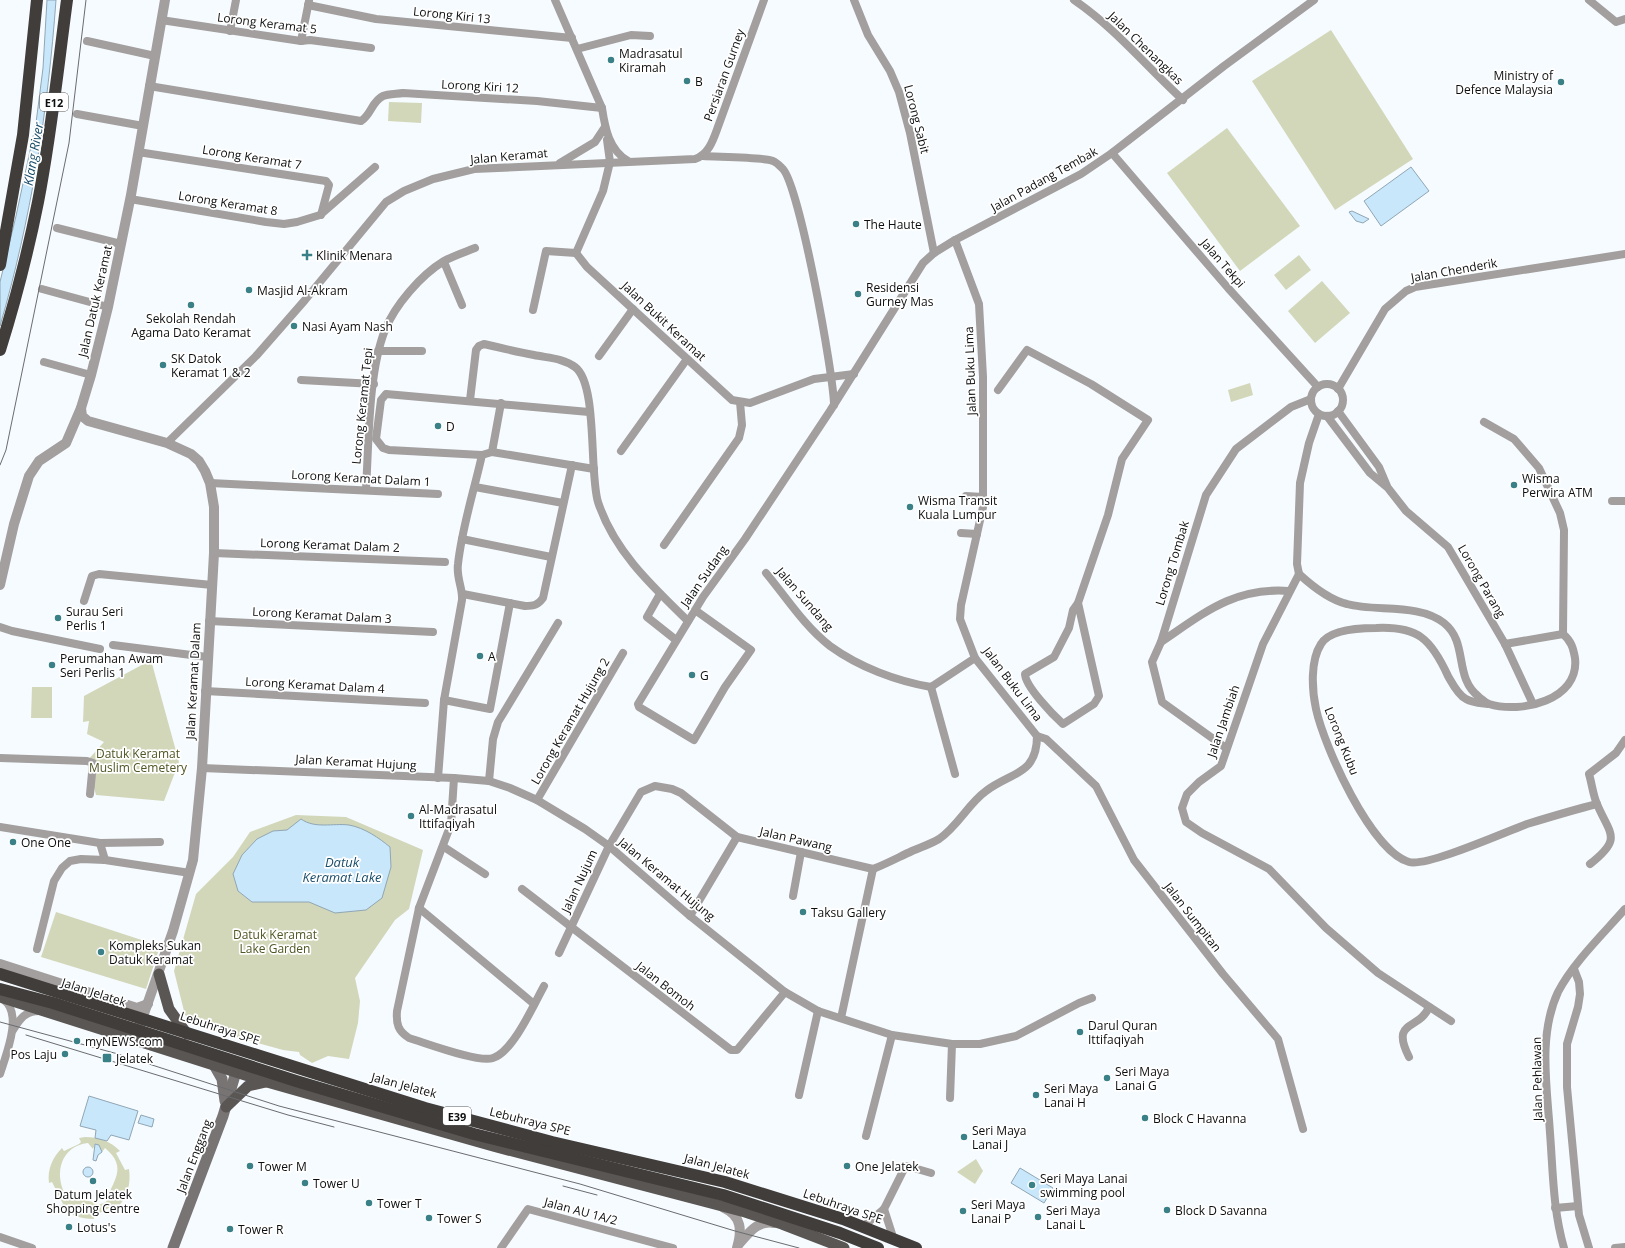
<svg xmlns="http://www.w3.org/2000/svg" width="1625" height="1248" font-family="'Open Sans',sans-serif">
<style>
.green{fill:#d2d7ba;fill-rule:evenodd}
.water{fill:#c8e7fb;stroke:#90a6b4}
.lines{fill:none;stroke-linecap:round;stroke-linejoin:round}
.minor{stroke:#a29f9e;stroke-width:8}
.tertiary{stroke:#a29f9e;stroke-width:10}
.secondary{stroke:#787473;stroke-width:11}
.primary{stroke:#5a5654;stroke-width:11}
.motorway{stroke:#413d3b;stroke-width:12}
.tram{stroke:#6a6c6f;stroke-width:1}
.motorway-bridge{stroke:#413d3b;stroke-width:12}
.poi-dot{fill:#398187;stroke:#fff;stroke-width:1.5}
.labels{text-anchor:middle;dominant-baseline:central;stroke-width:3.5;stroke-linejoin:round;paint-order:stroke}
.shield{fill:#fff;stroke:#565657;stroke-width:1}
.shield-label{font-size:11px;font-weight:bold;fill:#0d0e0f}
.street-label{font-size:12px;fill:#0d0e0f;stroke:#fff}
.poi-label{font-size:12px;fill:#0d0e0f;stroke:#fff;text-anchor:start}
.park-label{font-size:12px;fill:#505624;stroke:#fff}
.water-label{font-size:13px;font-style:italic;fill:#1a4e6b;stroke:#fff}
</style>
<rect width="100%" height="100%" fill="#f6fbff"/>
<g class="green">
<polygon points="1331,30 1413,159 1335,210 1252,81"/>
<polygon points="389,102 422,103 421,123 388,121"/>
<polygon points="1227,128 1300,226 1240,271 1167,173"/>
<polygon points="1299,255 1311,270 1286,290 1274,275"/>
<polygon points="1322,281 1350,313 1315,343 1288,311"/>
<polygon points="1250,383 1253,395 1231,402 1228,390"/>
<polygon points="151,660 179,762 164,801 96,795 87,761 104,742 87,734 89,721 83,722 84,696"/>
<polygon points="32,687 52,687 52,718 31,718"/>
<polygon points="296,815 346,817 423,850 409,909 395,920 355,978 360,1001 358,1023 349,1059 328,1056 312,1063 300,1055 299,1052 283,1050 211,1030 185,1015 174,971 196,894 233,857 250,832"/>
<polygon points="56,912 160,946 146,989 41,957"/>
<path d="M85 1137C99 1137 110 1141 120 1151L116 1153 125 1170 129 1169C131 1183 128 1196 118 1207L116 1204 94 1216V1219C80 1219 70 1215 60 1206L63 1204 52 1182 49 1183C47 1169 53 1157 62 1148L64 1151 79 1144 81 1142 79 1138ZM88 1143 93 1149 95 1144 99 1145 102 1152 105 1148C129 1168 112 1181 106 1202L98 1205C91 1199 79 1202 67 1193L65 1194C54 1173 61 1146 88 1143Z"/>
<polygon points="976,1159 983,1171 975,1184 957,1172"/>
</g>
<g class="water">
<path d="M47 0H56C48 110 31 220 0 326V282L16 216 36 123 43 68Z"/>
<polygon points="1411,167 1429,191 1381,226 1364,201"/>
<polygon points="1352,211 1369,219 1363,223 1356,221 1349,212"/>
<path d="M301 819C315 829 333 823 349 825 365 828 379 838 390 847L391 867 382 898 366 910 335 913 309 902H252L238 891 233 874 242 855 257 839 273 831 287 830Z"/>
<polygon points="89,1096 138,1111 129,1140 111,1135 107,1141 95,1138 96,1130 80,1126"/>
<polygon points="141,1115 154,1119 152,1127 138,1123"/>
<polygon points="95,1144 99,1145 102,1152 98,1155 96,1161 93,1160"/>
<circle cx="88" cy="1172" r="5"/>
<polygon points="1020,1168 1053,1188 1044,1203 1011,1183"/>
</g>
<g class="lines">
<g class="minor">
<path d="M555 0 602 108C605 128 609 150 628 161"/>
<polyline points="854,0 868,35 890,71 899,92 910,133 934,253"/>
<path d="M1074 0C1115 28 1146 66 1183 100"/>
<polyline points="1589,0 1616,22 1625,19"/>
<polyline points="308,5 376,19 572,38"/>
<polyline points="161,20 301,41 310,40 371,48"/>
<polyline points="230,31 236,0"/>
<polyline points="87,41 155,56"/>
<polyline points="301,41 309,1"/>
<polyline points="577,49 631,35 650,36"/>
<path d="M149 86 361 121C371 115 372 101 383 96 388 94 397 94 403 93L537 101 602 108"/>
<polyline points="77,114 143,126"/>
<polyline points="138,152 326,181 329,185 321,215"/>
<polyline points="1112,153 1228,288 1318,387"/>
<path d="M703 156C716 157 764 157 773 161 776 162 780 166 782 168 799 182 834 377 834 405"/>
<polyline points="560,163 595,142 605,127"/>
<polyline points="130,199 266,222 284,224 297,222 320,215 375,167"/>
<polyline points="57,228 121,244"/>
<polyline points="576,253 587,267 732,400 750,403 814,379 854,374"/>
<polyline points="576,253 603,191 610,162 607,140"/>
<polyline points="444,262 462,305"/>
<polyline points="42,289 108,307"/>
<polyline points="533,310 546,251 576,253"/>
<polyline points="378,351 422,351"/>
<polyline points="599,356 633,309"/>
<polyline points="44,362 91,375"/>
<polyline points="301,380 374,384"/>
<circle cx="1327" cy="400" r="16"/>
<polyline points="1338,389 1385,309 1406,291 1415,287 1625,254"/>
<path d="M998 390 1027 350 1091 384 1148 420 1122 459 1108 515 1078 603 1073 610 1069 628 1054 657 1025 674C1025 686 1053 715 1063 724L1094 704 1099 696 1078 603"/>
<path d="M470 400 476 350 479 346 484 344C501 348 518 352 534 355 548 358 563 358 575 367 598 384 589 473 598 502 614 551 652 586 688 621"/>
<polyline points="1338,411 1379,467 1387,486"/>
<polyline points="1319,414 1309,443 1300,483 1297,564 1299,574 1263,644 1221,766 1199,782 1187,794 1182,808 1186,822 1202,833 1269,869 1326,928 1378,973 1451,1021"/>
<polyline points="1327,416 1370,473 1388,488 1406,511 1448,547 1505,644 1533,704"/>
<polyline points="1484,422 1514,439 1539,468 1560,513 1564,530 1563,634"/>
<path d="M167 443 256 356 305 300 386 202 404 191 433 179 474 169 695 159C710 154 714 137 719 124L764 0"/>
<polyline points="621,451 687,359"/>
<polyline points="492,452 594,469"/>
<polyline points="482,455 389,450 383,448 376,439 381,400 386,394 589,412"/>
<polyline points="210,483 438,494"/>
<polyline points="475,487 563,503"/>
<path d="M366 489C369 442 368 373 385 330 395 305 421 275 444 261 453 256 465 252 475 248"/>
<polyline points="966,496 983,497"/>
<polyline points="1612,501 1625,501"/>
<polyline points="961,533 977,534"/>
<polyline points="462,539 551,557"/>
<polyline points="664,545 739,438 742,425 740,402"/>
<polyline points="214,553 445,562"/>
<path d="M766 573C786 597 805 627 830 646 859 667 896 681 931 687L975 658"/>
<path d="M1299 574C1311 585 1330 600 1347 604 1376 612 1419 603 1444 623 1469 643 1453 677 1479 697 1482 699 1485 703 1489 704 1521 714 1580 700 1575 658 1573 647 1571 641 1563 634L1505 644"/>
<path d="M463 594 525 606C534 606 538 605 543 598L572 465"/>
<polyline points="660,594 647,617 676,640"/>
<polyline points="84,601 92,576 99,574 212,585"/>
<polyline points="695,610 751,650 725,687 694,740 639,707 638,704 703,597 745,539 830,411 923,263 934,253 955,240 1081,174 1112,153 1224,66 1314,0"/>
<polyline points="209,621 433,632"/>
<polyline points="0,627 12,631 100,649"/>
<path d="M1161 642C1204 613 1234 587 1289 591"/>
<polyline points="113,645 207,657"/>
<polyline points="931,687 955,774"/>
<polyline points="205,691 425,703"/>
<path d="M444 700 462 600C463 588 456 578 458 564 462 527 474 491 482 455L492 452 501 403"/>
<path d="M1488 704C1480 703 1473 703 1466 699 1458 695 1452 683 1448 676 1431 639 1418 626 1376 628 1360 628 1330 629 1321 644 1310 661 1312 690 1316 709 1324 746 1371 851 1409 862 1427 867 1505 832 1527 824 1550 817 1573 810 1597 804"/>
<polyline points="1037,736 1046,739 1096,786 1134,860 1223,974 1278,1039 1303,1129"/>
<polyline points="1226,748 1162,702 1152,662 1161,642 1206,495 1236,449 1291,407 1311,399"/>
<polyline points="0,758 87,761 93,763 90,794"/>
<polyline points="202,768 454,778 489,781 510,788 537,800 585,829 609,846 690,916 785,992 818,1011 892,1035 952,1044 980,1044 1016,1036 1079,1003 1092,998"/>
<polyline points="438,778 444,700 490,709 510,603"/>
<path d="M454 778 451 824 419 908 397 1011C396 1024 398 1031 409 1038 426 1043 478 1063 493 1058 513 1052 534 1004 544 986"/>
<polyline points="489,781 493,739 498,722 558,623"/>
<polyline points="537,800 623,653"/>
<polyline points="0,827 100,843 160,842"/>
<polyline points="100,843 105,860"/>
<polyline points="444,847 485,874"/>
<path d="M1590 864C1623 838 1610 835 1597 804 1593 795 1592 784 1589 774L1616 753 1625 740"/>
<path d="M873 869C886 864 899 857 912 851 921 847 931 844 939 839 958 826 968 804 986 791 1011 772 1037 775 1037 736L975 658 960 619 961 605 983 507V377L979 304 955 240"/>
<polyline points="522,889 731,1050 737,1050 785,992"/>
<polyline points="793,896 801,852"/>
<polyline points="419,908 534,1004"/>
<polyline points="690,916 737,837"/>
<polyline points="37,949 54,881 62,868 70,861 81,859 105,860 190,873"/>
<polyline points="559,953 609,846 641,792 655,786 672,789 681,793 737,837 873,869"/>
<polyline points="1574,969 1579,982 1580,994 1578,1007 1567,1044 1567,1087 1579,1215 1589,1248"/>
<polyline points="841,1018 873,869"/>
<path d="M13 1030C20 1019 25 1011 39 1011"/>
<path d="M1409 1057C1390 1019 1419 1031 1429 1007"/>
<path d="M0 1074C6 1055 23 1014 4 1000"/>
<polyline points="799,1095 818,1011"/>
<polyline points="950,1098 952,1044"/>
<polyline points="866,1136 892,1035"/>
<polyline points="1555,1208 1578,1206"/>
<polyline points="884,1209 893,1237"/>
<polyline points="865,1225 884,1209 904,1169 907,1166 931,1173"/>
<polyline points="0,1237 32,1248"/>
<polyline points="501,1248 528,1209 673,1248"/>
<path d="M1564 1248C1553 1210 1553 1172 1550 1133 1547 1087 1538 1035 1558 992 1573 963 1603 934 1625 909"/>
<polyline points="1615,1248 1625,1247"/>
</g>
<g class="tertiary">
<polyline points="81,408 82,416 88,421 167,443 191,454 199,461 205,471 210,483 214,507 214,553 202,768 193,860 173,931 140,1025"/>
<polyline points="0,585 14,524 29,476 39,461 66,443 81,408 91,375 108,307 131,195 165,0"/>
<polyline points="0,964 137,1008 148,1004"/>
<path d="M724 1208C742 1216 742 1231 737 1248"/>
<path d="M738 1245C749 1233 757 1220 774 1223"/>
</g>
<g class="secondary">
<polyline points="214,1065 222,1079 225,1101"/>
<polyline points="173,1248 223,1116 236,1072"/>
</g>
<g class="primary">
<polyline points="159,974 169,1009 187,1034"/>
<polyline points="0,997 267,1082 493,1146 745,1212 782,1224 844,1248"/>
<polyline points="226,1107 248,1086 266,1082"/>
</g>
<g class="motorway">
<polyline points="0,265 23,135 37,0"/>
<path d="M0 350C15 302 28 252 38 202 51 136 58 67 67 0"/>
</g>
<g class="tram">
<polyline points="0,465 6,450 69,143 86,0"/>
<polyline points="0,1022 118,1054 279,1106 580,1184 735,1231 799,1248"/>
<polyline points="26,1035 288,1115 334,1127"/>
<polyline points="563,1186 597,1195"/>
</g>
<g class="motorway-bridge">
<polyline points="0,974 425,1108 552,1142 725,1182 843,1219 916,1248"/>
<polyline points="0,989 53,1003 296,1081 474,1134 723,1195 840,1233 878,1248"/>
</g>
</g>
<g class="poi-dot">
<circle cx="611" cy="60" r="4"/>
<circle cx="687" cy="81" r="4"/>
<circle cx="1561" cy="82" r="4"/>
<circle cx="856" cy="224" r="4"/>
<path d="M305 249h4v4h4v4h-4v4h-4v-4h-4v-4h4z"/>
<circle cx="249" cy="290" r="4"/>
<circle cx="858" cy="294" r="4"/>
<circle cx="191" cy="305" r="4"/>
<circle cx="294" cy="326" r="4"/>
<circle cx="163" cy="365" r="4"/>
<circle cx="438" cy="426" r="4"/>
<circle cx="1514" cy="485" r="4"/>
<circle cx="910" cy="507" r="4"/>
<circle cx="58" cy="618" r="4"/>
<circle cx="480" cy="656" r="4"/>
<circle cx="52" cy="665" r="4"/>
<circle cx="692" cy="675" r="4"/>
<circle cx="411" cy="816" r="4"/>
<circle cx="13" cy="842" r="4"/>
<circle cx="803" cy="912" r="4"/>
<circle cx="101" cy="952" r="4"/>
<circle cx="1080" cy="1032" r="4"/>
<circle cx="77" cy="1041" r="4"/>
<circle cx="65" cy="1054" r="4"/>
<rect x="102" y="1053" width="10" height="10" rx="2"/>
<circle cx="1107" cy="1078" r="4"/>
<circle cx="1036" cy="1095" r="4"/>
<circle cx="1145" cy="1118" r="4"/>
<circle cx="964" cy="1137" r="4"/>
<circle cx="250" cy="1166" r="4"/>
<circle cx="847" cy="1166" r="4"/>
<circle cx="93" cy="1181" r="4"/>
<circle cx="305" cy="1183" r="4"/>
<circle cx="1032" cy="1185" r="4"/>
<circle cx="369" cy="1203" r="4"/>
<circle cx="1167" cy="1210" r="4"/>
<circle cx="963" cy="1211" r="4"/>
<circle cx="1038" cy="1217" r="4"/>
<circle cx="429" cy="1218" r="4"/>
<circle cx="69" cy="1227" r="4"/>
<circle cx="230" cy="1229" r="4"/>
</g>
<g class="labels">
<g class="shield">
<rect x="40" y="93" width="28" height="18" rx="3"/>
<rect x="443" y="1107" width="28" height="18" rx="3"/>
</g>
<g class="shield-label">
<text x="54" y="102">E12</text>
<text x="457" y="1116">E39</text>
</g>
<g class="street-label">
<text transform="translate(452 15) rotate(6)">Lorong Kiri 13</text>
<text transform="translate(267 23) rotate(7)">Lorong Keramat 5</text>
<text transform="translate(1146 48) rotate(44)">Jalan Chenangkas</text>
<text transform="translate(724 75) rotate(-70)">Persiaran Gurney</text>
<text transform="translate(480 86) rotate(3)">Lorong Kiri 12</text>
<text transform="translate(917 119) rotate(76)">Lorong Sabit</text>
<text transform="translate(509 156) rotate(-5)">Jalan Keramat</text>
<text transform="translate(252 157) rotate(9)">Lorong Keramat 7</text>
<text transform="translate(1044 179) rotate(-29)">Jalan Padang Tembak</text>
<text transform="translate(228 203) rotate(9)">Lorong Keramat 8</text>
<text transform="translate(1223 263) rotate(49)">Jalan Tekpi</text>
<text transform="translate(1454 270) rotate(-10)">Jalan Chenderik</text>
<text transform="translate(95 301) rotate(-77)">Jalan Datuk Keramat</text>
<text transform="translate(664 321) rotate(43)">Jalan Bukit Keramat</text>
<text transform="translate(970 371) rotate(-92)">Jalan Buku Lima</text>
<text transform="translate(362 406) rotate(-84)">Lorong Keramat Tepi</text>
<text transform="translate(361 478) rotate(3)">Lorong Keramat Dalam 1</text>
<text transform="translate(330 545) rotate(2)">Lorong Keramat Dalam 2</text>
<text transform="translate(1172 563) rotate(-73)">Lorong Tombak</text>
<text transform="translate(704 576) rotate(-55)">Jalan Sudang</text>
<text transform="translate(1482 581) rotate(60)">Lorong Parang</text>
<text transform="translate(805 599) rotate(49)">Jalan Sundang</text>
<text transform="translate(322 615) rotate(3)">Lorong Keramat Dalam 3</text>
<text transform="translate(193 681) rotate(-87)">Jalan Keramat Dalam</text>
<text transform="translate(1013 684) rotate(53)">Jalan Buku Lima</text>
<text transform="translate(315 685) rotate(3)">Lorong Keramat Dalam 4</text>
<text transform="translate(570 721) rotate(-60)">Lorong Keramat Hujung 2</text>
<text transform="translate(1223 721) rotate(-71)">Jalan Jambiah</text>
<text transform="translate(1342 741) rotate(68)">Lorong Kubu</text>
<text transform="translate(356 762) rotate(3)">Jalan Keramat Hujung</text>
<text transform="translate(796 839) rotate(13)">Jalan Pawang</text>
<text transform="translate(667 879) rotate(40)">Jalan Keramat Hujung</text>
<text transform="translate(579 881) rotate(-65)">Jalan Nujum</text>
<text transform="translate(1193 917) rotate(52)">Jalan Sumpitan</text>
<text transform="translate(666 986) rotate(38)">Jalan Bomoh</text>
<text transform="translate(94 992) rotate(18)">Jalan Jelatek</text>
<text transform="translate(220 1028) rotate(18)">Lebuhraya SPE</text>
<text transform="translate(1537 1079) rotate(-91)">Jalan Pehlawan</text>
<text transform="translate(404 1085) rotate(15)">Jalan Jelatek</text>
<text transform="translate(530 1121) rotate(14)">Lebuhraya SPE</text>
<text transform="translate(194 1156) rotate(-69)">Jalan Enggang</text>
<text transform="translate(717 1166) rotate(15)">Jalan Jelatek</text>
<text transform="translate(843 1206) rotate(19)">Lebuhraya SPE</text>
<text transform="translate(581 1211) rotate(15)">Jalan AU 1A/2</text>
</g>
<g class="poi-label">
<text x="619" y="53">Madrasatul<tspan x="619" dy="14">Kiramah</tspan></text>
<text x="1553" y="75" text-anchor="end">Ministry of<tspan x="1553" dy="14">Defence Malaysia</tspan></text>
<text x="695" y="81">B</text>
<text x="864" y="224">The Haute</text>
<text x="316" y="255">Klinik Menara</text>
<text x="866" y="287">Residensi<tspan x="866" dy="14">Gurney Mas</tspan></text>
<text x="257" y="290">Masjid Al-Akram</text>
<text x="191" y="318" text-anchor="middle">Sekolah Rendah<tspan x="191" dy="14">Agama Dato Keramat</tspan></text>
<text x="302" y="326">Nasi Ayam Nash</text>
<text x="171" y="358">SK Datok<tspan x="171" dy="14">Keramat 1 &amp; 2</tspan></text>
<text x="446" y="426">D</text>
<text x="1522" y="478">Wisma<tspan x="1522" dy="14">Perwira ATM</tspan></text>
<text x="918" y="500">Wisma Transit<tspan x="918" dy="14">Kuala Lumpur</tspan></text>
<text x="66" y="611">Surau Seri<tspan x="66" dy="14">Perlis 1</tspan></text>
<text x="488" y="656">A</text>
<text x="60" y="658">Perumahan Awam<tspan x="60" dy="14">Seri Perlis 1</tspan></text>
<text x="700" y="675">G</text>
<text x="419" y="809">Al-Madrasatul<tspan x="419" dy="14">Ittifaqiyah</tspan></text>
<text x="21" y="842">One One</text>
<text x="811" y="912">Taksu Gallery</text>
<text x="109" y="945">Kompleks Sukan<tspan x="109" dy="14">Datuk Keramat</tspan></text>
<text x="1088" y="1025">Darul Quran<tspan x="1088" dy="14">Ittifaqiyah</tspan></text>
<text x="85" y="1041">myNEWS.com</text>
<text x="57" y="1054" text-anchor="end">Pos Laju</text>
<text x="116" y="1058">Jelatek</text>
<text x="1115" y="1071">Seri Maya<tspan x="1115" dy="14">Lanai G</tspan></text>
<text x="1044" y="1088">Seri Maya<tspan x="1044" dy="14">Lanai H</tspan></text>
<text x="1153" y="1118">Block C Havanna</text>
<text x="972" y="1130">Seri Maya<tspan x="972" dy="14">Lanai J</tspan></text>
<text x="258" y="1166">Tower M</text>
<text x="855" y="1166">One Jelatek</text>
<text x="1040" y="1178">Seri Maya Lanai<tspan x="1040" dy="14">swimming pool</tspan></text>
<text x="313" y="1183">Tower U</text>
<text x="93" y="1194" text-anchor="middle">Datum Jelatek<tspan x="93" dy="14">Shopping Centre</tspan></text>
<text x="377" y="1203">Tower T</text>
<text x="971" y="1204">Seri Maya<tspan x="971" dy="14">Lanai P</tspan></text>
<text x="1046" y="1210">Seri Maya<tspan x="1046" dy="14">Lanai L</tspan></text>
<text x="1175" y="1210">Block D Savanna</text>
<text x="437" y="1218">Tower S</text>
<text x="77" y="1227">Lotus's</text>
<text x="238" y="1229">Tower R</text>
</g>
<g class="park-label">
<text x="138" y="753">Datuk Keramat<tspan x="138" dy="14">Muslim Cemetery</tspan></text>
<text x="275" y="934">Datuk Keramat<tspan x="275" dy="14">Lake Garden</tspan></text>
</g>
<g class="water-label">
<text transform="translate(33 154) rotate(-80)">Klang River</text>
<text x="342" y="862">Datuk<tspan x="342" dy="15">Keramat Lake</tspan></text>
</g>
</g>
</svg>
